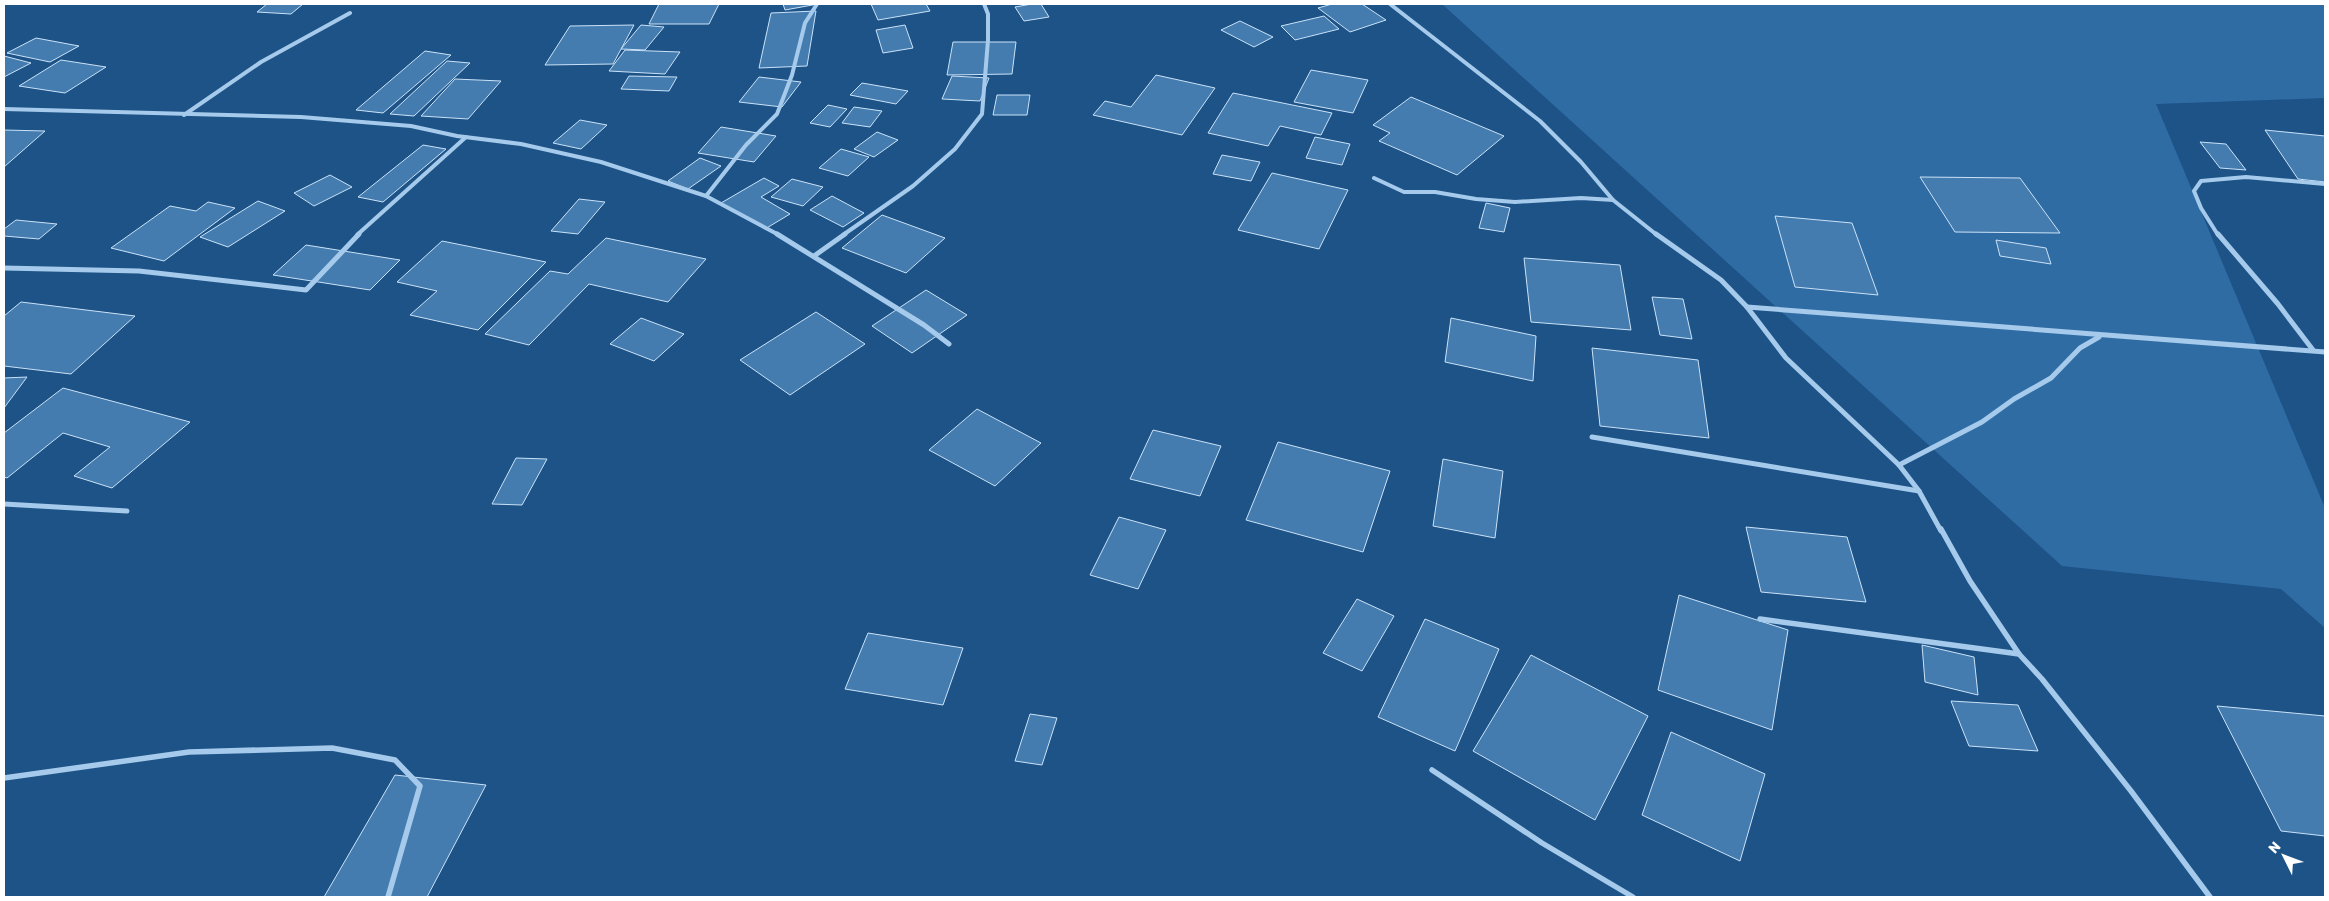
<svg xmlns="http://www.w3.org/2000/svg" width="2329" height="901" font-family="Rubik,sans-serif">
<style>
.green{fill:#306ca4}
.building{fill:#457caf;stroke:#cae2f8}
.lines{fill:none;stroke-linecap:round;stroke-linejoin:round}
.minor-far2{stroke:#a5caeb;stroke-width:4}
.minor-far1{stroke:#a5caeb;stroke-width:5}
.minor{stroke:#a5caeb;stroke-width:5.5}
</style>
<rect width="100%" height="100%" fill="#1d5387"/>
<polygon class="green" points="1442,4 2325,4 2325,98 2156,104 2325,508 2325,628 2281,589 2062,566"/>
<g class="building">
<polygon points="267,4 303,4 291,14 257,12"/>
<polygon points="659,4 719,4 709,24 649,24"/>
<polygon points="783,4 818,4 785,10"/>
<polygon points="871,4 926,4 930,11 878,20"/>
<polygon points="1032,4 1041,4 1049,17 1024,21 1015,7"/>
<polygon points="1332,4 1362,4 1386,20 1350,32 1318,8"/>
<polygon points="816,11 807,66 759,68 771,13"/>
<polygon points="1324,16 1339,29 1295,40 1281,26"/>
<polygon points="1240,21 1273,37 1254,47 1221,30"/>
<polygon points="634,25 613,64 545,65 570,26"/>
<polygon points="641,25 664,27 645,50 621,49"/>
<polygon points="905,25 913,48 883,53 876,30"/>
<polygon points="36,38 79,46 50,62 7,53"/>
<polygon points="953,42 1016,42 1012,74 947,75"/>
<polygon points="625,50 680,52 665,74 609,71"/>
<polygon points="425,51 451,55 383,113 356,110"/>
<polygon points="4,56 31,63 4,77"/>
<polygon points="61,60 106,67 65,93 19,86"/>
<polygon points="447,61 470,63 414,116 390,114"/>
<polygon points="1311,70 1368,80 1353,113 1294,102"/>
<polygon points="1156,75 1215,88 1182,135 1093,115 1105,101 1131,107"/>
<polygon points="629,76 677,77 669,91 621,89"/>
<polygon points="952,76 989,78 980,101 942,99"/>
<polygon points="759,77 801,82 782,107 739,102"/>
<polygon points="455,79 501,81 468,119 421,116"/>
<polygon points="862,83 908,91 896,104 850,95"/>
<polygon points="1233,93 1332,113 1321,135 1280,126 1268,146 1208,133"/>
<polygon points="997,95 1030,95 1027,115 993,115"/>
<polygon points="1411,97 1504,136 1457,175 1379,141 1390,133 1373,125"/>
<polygon points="828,105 847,109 830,127 810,123"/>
<polygon points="854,107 882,111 870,127 842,123"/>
<polygon points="580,120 607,125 581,149 553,143"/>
<polygon points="721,127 776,136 754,162 698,153"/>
<polygon points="4,130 45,131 4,167"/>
<polygon points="2265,130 2325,136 2325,182 2298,179"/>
<polygon points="877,132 898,140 874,157 854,149"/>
<polygon points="1315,137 1350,144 1342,165 1306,158"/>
<polygon points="2200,142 2226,144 2246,170 2220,168"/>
<polygon points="423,145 446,149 383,202 358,197"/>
<polygon points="841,149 869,157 848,176 819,168"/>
<polygon points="1222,155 1260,162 1251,181 1213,174"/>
<polygon points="700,158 721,166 688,189 668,181"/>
<polygon points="1272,173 1348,190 1319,249 1238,230"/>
<polygon points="330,175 352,187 314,206 294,193"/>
<polygon points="1920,177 2020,178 2060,233 1955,232"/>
<polygon points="764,178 779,186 761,197 790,214 765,229 721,203"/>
<polygon points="792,179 823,187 803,206 771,197"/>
<polygon points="832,196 864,213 843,227 810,210"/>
<polygon points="579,199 605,202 578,234 551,231"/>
<polygon points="258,201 285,211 228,247 200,237"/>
<polygon points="208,202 235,208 164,261 111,248 170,206 196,211"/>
<polygon points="1486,203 1510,208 1504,232 1479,228"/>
<polygon points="882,215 945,238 906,273 842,248"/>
<polygon points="1775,216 1852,223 1878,295 1795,287"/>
<polygon points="16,220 57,224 39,239 4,236 4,229"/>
<polygon points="606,238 706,259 668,302 589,284 529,345 485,334 550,271 568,274"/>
<polygon points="1996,240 2046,248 2051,264 2000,256"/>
<polygon points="442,241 546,262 478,330 410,315 437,291 397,282"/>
<polygon points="306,245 400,260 370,290 273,275"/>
<polygon points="1524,258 1620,265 1631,330 1531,322"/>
<polygon points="926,290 967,315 912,353 872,326"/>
<polygon points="1652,297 1683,299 1692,339 1660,335"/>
<polygon points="21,302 135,316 71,374 4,366 4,316"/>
<polygon points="816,312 865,344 790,395 740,360"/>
<polygon points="641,318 684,334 654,361 610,344"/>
<polygon points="1451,318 1536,336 1533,381 1445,362"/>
<polygon points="1592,348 1698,360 1709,438 1600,426"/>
<polygon points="27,377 4,408 4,378"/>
<polygon points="63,388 190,422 112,488 74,476 110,447 63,433 7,478 4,477 4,433"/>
<polygon points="977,409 1041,443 995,486 929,450"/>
<polygon points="1153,430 1221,446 1200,496 1130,479"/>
<polygon points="1278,442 1390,471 1363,552 1246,520"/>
<polygon points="516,458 547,459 522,505 492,504"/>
<polygon points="1443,459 1503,471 1495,538 1433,526"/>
<polygon points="1119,517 1166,530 1138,589 1090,575"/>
<polygon points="1746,527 1847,537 1866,602 1761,592"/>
<polygon points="1679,595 1788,630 1772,730 1658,690"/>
<polygon points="1357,599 1394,616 1362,671 1323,653"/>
<polygon points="1425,619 1499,649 1455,751 1378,717"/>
<polygon points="868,633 963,648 943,705 845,689"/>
<polygon points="1922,645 1974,657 1978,695 1925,682"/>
<polygon points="1531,655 1648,716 1595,820 1473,751"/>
<polygon points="1951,701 2018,705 2038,751 1969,746"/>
<polygon points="2217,706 2325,716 2325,836 2281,831"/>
<polygon points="1030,714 1057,718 1042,765 1015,761"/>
<polygon points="1671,732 1765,774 1740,861 1642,815"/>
<polygon points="395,775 486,785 427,897 324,897"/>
</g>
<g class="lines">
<g class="minor-far2">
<polyline points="1390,4 1540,121 1581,162 1613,200"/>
<polyline points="4,109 301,117 411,126 457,136 521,144 601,162 706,196 779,235"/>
<polyline points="184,115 261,62 350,13"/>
<polyline points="1374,178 1404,192 1435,192 1476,199 1515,202 1581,198 1613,200 1657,235"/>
<polyline points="706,196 746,145 777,114 792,75 805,23 817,4"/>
<polyline points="357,235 466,137"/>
<polyline points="843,235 913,186 955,149 982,114 988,40 988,14 984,4"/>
<polyline points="2218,235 2201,208 2194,191 2201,181 2246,177 2325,184"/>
</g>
<g class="minor-far1">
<polyline points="777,234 924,325 949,344"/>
<polyline points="1656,234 1721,280 1747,307 1786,358 1899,465 1919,491 1941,531"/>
<polyline points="2218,234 2278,304 2313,350"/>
<polyline points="814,256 845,234"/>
<polyline points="4,268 139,271 306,290 359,234"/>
<polyline points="1747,307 2325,352"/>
<polyline points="1592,437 1919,491"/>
<polyline points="1899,465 1982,422 2014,399 2051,378 2080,348 2099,337"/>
<polyline points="4,504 127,511"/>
</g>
<g class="minor">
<polyline points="1941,529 1970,581 2019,654 2042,679 2131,791 2210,897"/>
<polyline points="1760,619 2019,654"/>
<polyline points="1432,770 1542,843 1633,897"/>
<polyline points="4,778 189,752 332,748 395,760 420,786 388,897"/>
</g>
</g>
<rect width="2329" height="901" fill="none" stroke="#ffffff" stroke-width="10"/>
<g transform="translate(2284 856) rotate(312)" stroke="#1d5387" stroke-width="4" paint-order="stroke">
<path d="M0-4L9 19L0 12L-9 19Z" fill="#ffffff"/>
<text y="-8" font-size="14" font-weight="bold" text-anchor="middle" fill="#ffffff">N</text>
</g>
</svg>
